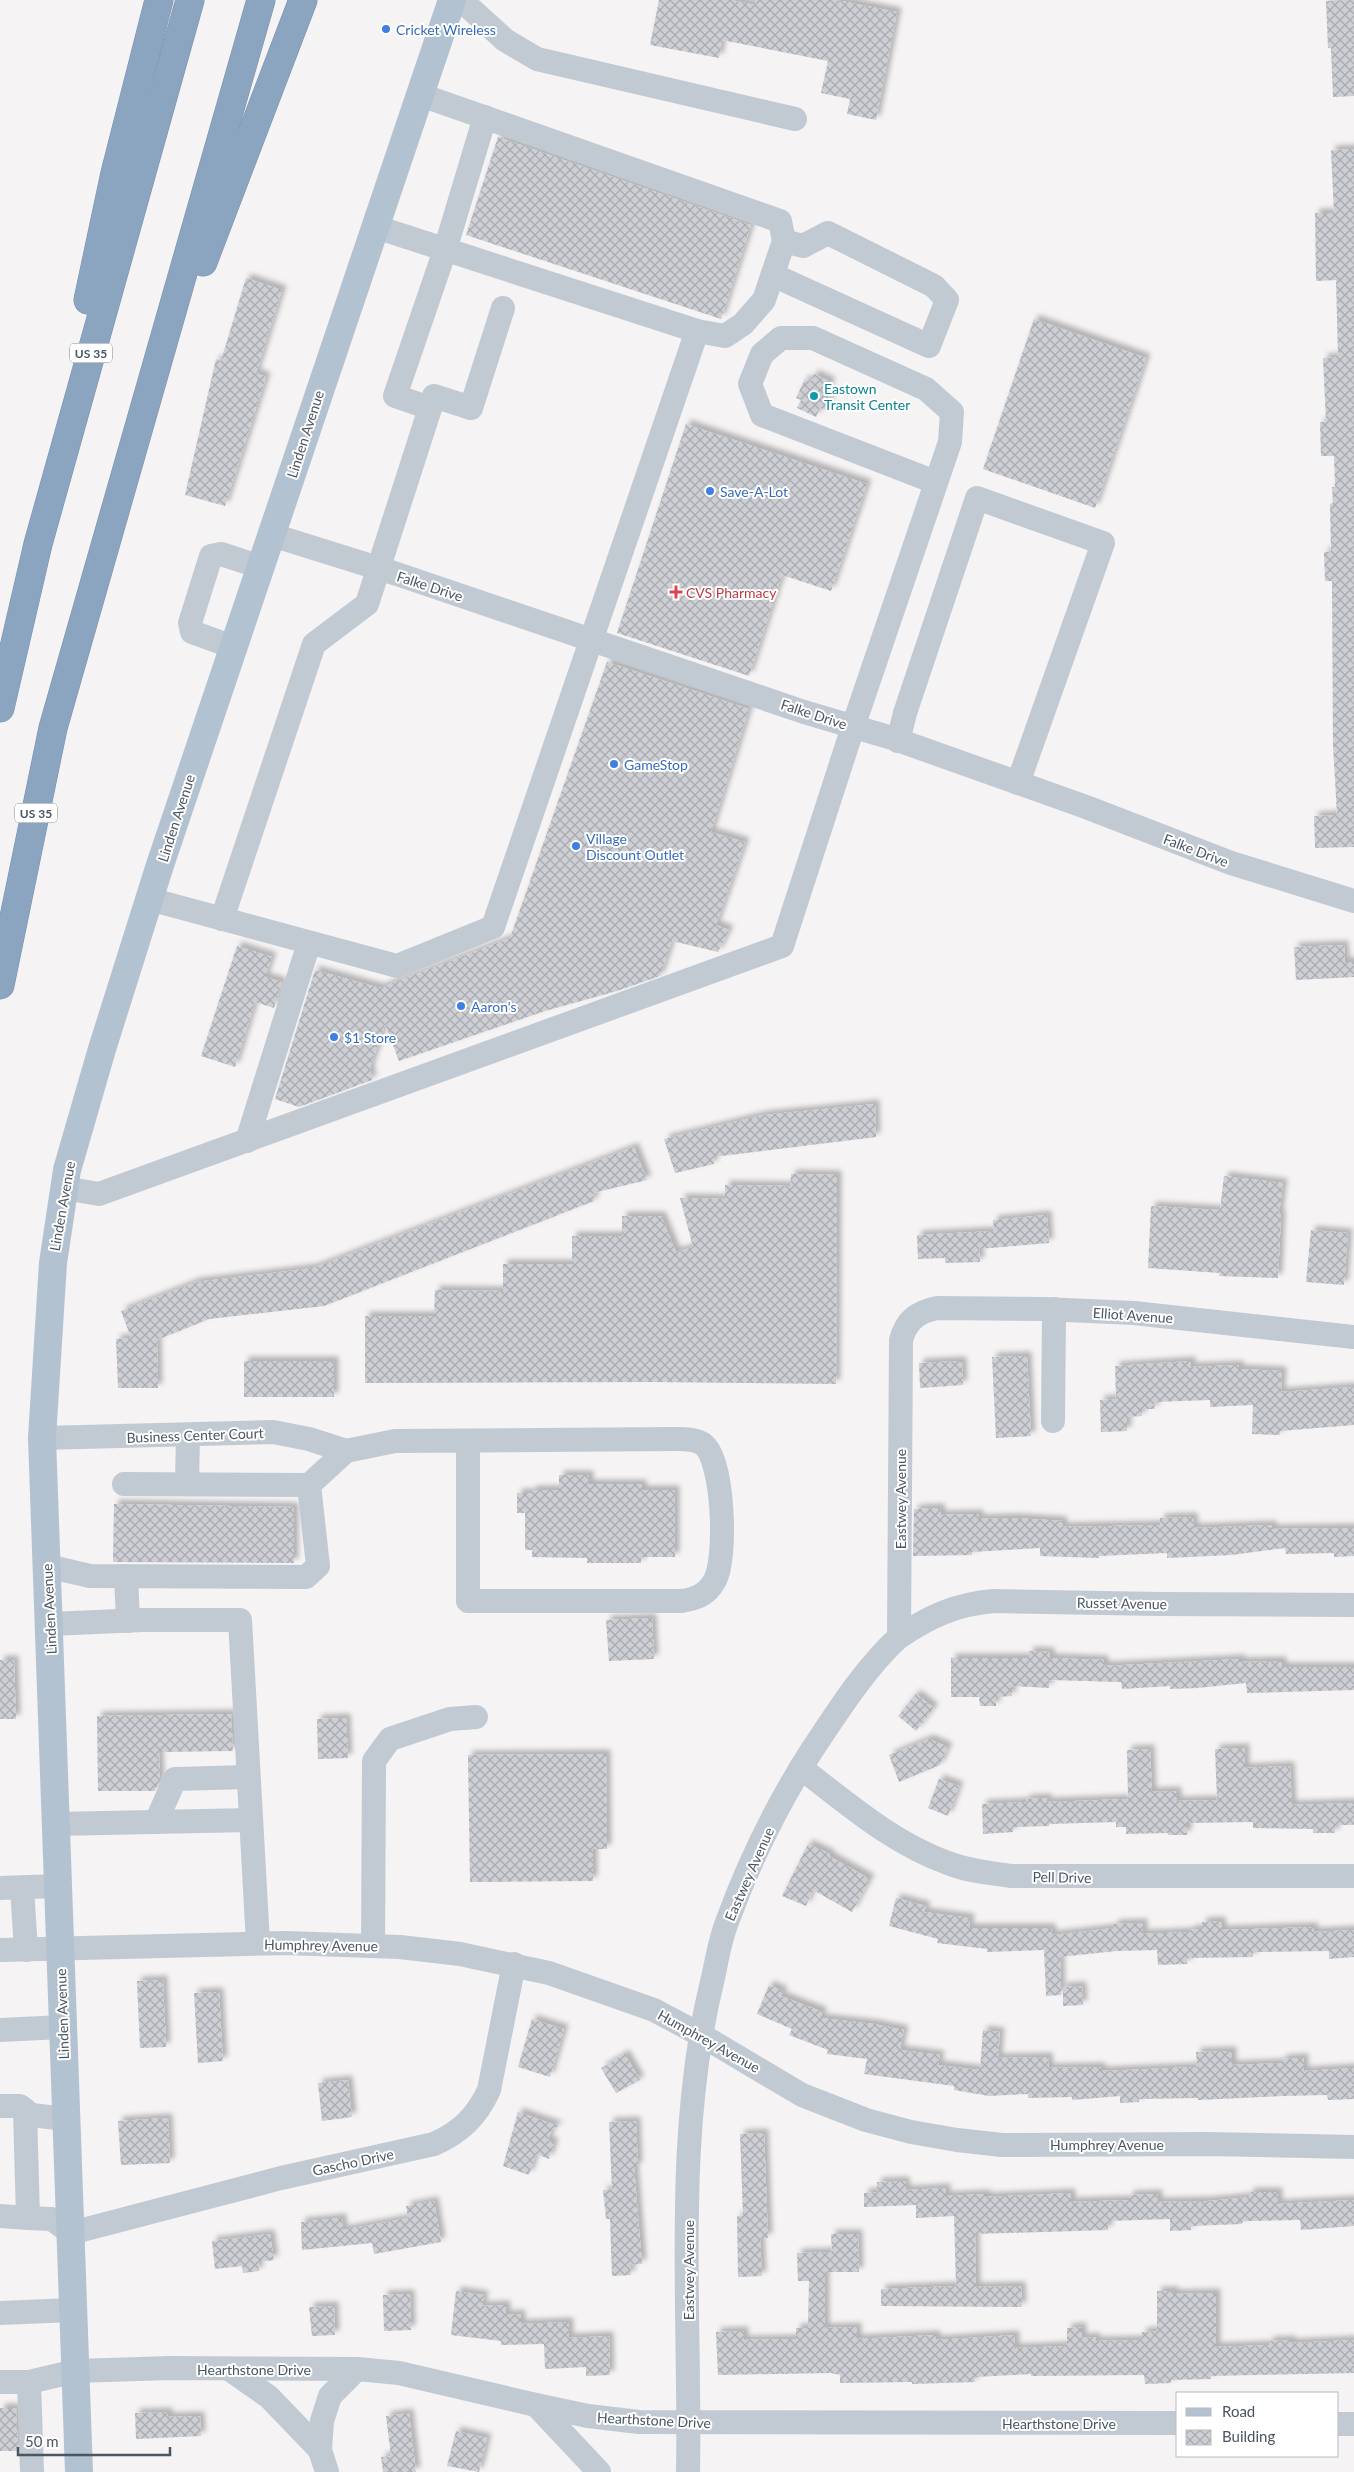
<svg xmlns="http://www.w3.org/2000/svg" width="1354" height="2472" font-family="Lato,sans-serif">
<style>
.building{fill:url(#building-cross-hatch);filter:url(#shadow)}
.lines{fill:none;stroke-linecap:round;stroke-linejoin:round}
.highway-casing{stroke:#7690ad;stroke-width:29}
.minor{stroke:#c1cad2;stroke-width:24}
.major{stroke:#b3c2d1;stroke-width:28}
.highway{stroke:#8ba5c1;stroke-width:28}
.shop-dot{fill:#3f7fe0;stroke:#fff;stroke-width:2}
.culture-dot{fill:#0f9aa8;stroke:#fff;stroke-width:2}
.health-dot{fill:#e0444e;stroke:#fff;stroke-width:2}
.labels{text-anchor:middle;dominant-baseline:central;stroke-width:4;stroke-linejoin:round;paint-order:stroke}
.shield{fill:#fff;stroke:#808990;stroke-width:1}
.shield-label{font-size:12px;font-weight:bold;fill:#4a5661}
.shop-label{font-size:14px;fill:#366cbe;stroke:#fff;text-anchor:start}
.culture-label{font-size:14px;fill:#0d838f;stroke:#fff;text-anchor:start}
.street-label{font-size:14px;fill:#4a5661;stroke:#fff}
.health-label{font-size:14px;fill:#be3a42;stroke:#fff;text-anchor:start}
</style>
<defs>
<pattern id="building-cross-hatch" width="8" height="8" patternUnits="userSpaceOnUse" patternTransform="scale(1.25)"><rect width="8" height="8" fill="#cdcfd5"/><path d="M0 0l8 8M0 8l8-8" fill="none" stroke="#a8abb0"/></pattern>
<filter id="shadow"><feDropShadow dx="4.5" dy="-4.5" stdDeviation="2.5" flood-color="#0004"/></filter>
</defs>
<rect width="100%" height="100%" fill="#f5f3f3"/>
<g class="building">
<polygon points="659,0 731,0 755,5 756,0 836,0 897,12 876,120 847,114 850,99 821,93 828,61 722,40 719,58 650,45"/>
<polygon points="1354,0 1354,96 1333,97 1331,48 1328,48 1326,1"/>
<polygon points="498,137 751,225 721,319 466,235"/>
<polygon points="1354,149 1354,847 1315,848 1314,816 1337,815 1333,745 1332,581 1325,581 1324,552 1331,552 1330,504 1333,503 1332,487 1335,487 1334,456 1321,456 1320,422 1326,422 1323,358 1338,357 1336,280 1316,281 1315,213 1334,213 1331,150"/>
<polygon points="246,278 282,290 256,373 266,377 225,506 185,495 216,359 221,361"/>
<polygon points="1034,319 1146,358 1095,508 983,469"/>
<polygon points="814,374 831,382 827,391 833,393 825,410 820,408 816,417 797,408 801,400 796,398 805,379 810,382"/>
<polygon points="686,424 867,484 831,591 782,575 749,676 617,633"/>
<polygon points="607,662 749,709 711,832 745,842 716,925 729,930 718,952 672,941 660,976 617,991 545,1011 399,1061 385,1024 370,1068 372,1080 299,1107 275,1099 315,970 380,988 510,938"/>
<polygon points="1344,945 1345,962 1354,962 1354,977 1296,980 1294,947"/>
<polygon points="237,946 272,957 265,977 282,982 274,1008 255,1002 235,1067 201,1056"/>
<polygon points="875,1104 876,1137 713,1157 714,1164 675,1173 664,1139 763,1115"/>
<polygon points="634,1147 647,1180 593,1193 594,1201 324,1306 209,1319 157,1340 158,1388 118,1388 116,1339 131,1338 121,1311 196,1282 313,1268"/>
<polygon points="791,1174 837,1175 836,1384 651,1382 365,1383 365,1316 434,1316 435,1290 503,1291 503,1264 572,1264 572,1236 622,1236 622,1216 661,1216 676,1252 693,1247 680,1198 725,1199 725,1185 790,1186"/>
<polygon points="1224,1176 1283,1183 1279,1214 1281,1214 1278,1278 1219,1276 1220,1273 1148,1268 1151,1206 1220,1210"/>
<polygon points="1047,1215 1049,1243 979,1249 980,1262 945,1263 945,1258 918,1259 917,1235 994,1231 993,1220"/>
<polygon points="1311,1230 1348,1233 1344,1285 1306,1282"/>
<polygon points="1027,1356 1031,1436 996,1438 992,1357"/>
<rect x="244" y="1361" width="90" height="36"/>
<polygon points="962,1361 963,1385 920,1388 919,1363"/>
<polygon points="1191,1361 1191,1367 1239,1365 1239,1369 1282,1371 1281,1392 1354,1387 1354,1425 1280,1431 1280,1435 1252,1434 1253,1405 1210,1407 1210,1400 1154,1402 1155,1409 1142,1409 1142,1416 1127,1417 1127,1431 1101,1432 1100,1400 1116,1399 1115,1366"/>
<polygon points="559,1475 589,1475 589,1484 642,1484 642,1490 675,1490 675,1557 641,1557 641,1563 587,1563 587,1558 532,1557 532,1550 525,1550 525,1513 517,1513 517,1493 532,1493 532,1490 559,1490"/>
<polygon points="114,1504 294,1507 294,1563 113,1562"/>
<polygon points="940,1508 941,1515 979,1514 979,1519 1015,1518 1063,1521 1062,1527 1160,1525 1160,1518 1193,1517 1194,1528 1272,1525 1272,1529 1354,1528 1354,1556 1334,1557 1334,1553 1286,1554 1285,1548 1231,1555 1167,1558 1167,1553 1099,1556 1099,1558 1040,1556 1040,1548 972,1552 972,1555 913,1556 914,1509"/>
<polygon points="652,1618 654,1659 609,1661 606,1620"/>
<polygon points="1029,1651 1050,1652 1050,1658 1104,1660 1104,1666 1241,1659 1241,1662 1282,1661 1282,1667 1354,1667 1354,1690 1247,1693 1246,1683 1197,1688 1170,1689 1170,1686 1122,1689 1121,1682 1049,1680 1049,1688 1012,1686 1012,1696 996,1697 996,1706 980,1706 979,1697 951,1697 951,1658 1029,1658"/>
<polygon points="0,1660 14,1660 16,1719 0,1719"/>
<polygon points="916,1694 934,1708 916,1731 898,1716"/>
<polygon points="231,1714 233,1751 159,1752 160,1780 155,1791 98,1791 97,1716"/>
<polygon points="346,1718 348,1758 318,1759 317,1719"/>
<polygon points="929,1739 948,1747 940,1765 899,1782 889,1755"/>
<polygon points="1245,1748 1245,1768 1290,1766 1292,1805 1354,1803 1354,1825 1335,1825 1335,1833 1313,1833 1313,1829 1253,1828 1253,1822 1187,1823 1187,1835 1168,1835 1168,1833 1126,1834 1126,1827 1116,1827 1116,1822 1049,1824 1049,1826 1013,1827 1013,1832 983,1834 982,1804 1026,1802 1026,1799 1047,1798 1047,1802 1128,1799 1127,1750 1150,1749 1152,1792 1177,1791 1177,1801 1217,1800 1215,1749"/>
<polygon points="606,1754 607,1849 593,1849 593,1881 470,1882 468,1755"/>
<polygon points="939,1779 959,1786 948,1816 928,1808"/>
<polygon points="808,1844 830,1854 829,1856 870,1879 852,1912 813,1890 806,1906 782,1896"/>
<polygon points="896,1898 926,1906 924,1912 970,1918 969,1928 1051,1928 1052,1935 1114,1928 1114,1924 1143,1923 1143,1934 1190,1932 1190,1930 1202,1929 1202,1922 1221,1921 1222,1930 1313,1927 1314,1932 1354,1930 1354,1957 1329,1959 1329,1951 1253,1952 1253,1957 1187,1958 1187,1964 1158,1965 1157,1950 1116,1951 1060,1957 1061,1995 1046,1996 1044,1950 987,1952 987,1949 937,1943 938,1939 889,1926"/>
<polygon points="163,1980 166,2047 140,2048 137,1981"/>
<polygon points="769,1985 783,1991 781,1996 823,2012 820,2018 874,2024 904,2030 900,2050 940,2055 938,2065 980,2070 983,2030 1000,2032 998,2058 1048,2057 1049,2068 1101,2067 1101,2071 1197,2067 1196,2052 1232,2051 1232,2065 1282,2063 1282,2059 1304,2058 1304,2071 1354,2068 1354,2099 1328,2100 1327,2095 1283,2096 1198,2100 1198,2098 1139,2099 1139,2102 1120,2103 1120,2096 1072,2100 1072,2097 1028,2098 1028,2094 989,2096 954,2090 954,2086 864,2074 867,2059 827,2054 828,2050 789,2035 792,2029 757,2014"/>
<polygon points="1082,1986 1083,2005 1063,2006 1063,1987"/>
<polygon points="219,1992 223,2061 198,2063 194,1993"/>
<polygon points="532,2019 564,2029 550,2077 518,2067"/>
<polygon points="625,2054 640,2080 616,2093 601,2068"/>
<polygon points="348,2080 352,2117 322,2121 318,2083"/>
<polygon points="518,2112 559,2126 552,2130 548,2140 554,2143 549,2159 536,2154 529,2175 503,2166"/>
<polygon points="168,2118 170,2163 121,2165 118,2121"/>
<polygon points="636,2121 638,2167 634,2167 642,2264 630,2265 631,2275 612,2276 610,2219 606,2219 603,2190 612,2190 609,2122"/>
<polygon points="764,2133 768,2238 760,2238 762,2276 738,2277 737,2216 743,2216 740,2134"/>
<polygon points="905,2181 906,2190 946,2188 946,2196 986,2194 986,2197 1071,2193 1071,2202 1129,2200 1129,2195 1158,2194 1158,2202 1207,2201 1250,2197 1249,2192 1278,2192 1278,2204 1354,2200 1354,2226 1301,2230 1300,2220 1243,2221 1242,2224 1191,2226 1191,2230 1170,2231 1170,2219 1108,2221 1108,2230 975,2234 976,2287 1021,2286 1022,2307 881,2306 881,2289 956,2286 954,2216 916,2218 916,2205 864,2207 864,2193 877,2192 877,2182"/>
<polygon points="434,2201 441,2242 374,2254 372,2243 302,2250 301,2222 342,2218 343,2230 408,2218 406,2206"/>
<polygon points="270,2234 274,2260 258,2262 259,2271 243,2273 242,2266 215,2269 212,2241"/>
<polygon points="831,2234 858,2234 859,2272 825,2272 825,2328 857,2327 857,2339 936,2335 936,2340 1015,2335 1015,2348 1067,2346 1067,2328 1082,2327 1082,2338 1095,2337 1096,2341 1142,2340 1142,2332 1157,2331 1157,2291 1174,2291 1174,2294 1216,2293 1216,2347 1269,2345 1269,2341 1291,2340 1291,2343 1354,2340 1354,2373 1211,2376 1211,2379 1171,2380 1171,2383 1145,2384 1144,2375 1031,2376 1031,2374 975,2377 975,2382 912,2384 912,2382 840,2383 840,2375 831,2373 718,2375 716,2332 744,2331 744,2340 796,2339 796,2328 808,2328 809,2281 798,2281 797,2253 832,2252"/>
<polygon points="456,2291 484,2295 482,2306 506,2305 506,2315 521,2314 521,2324 569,2322 569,2338 609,2336 610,2375 586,2376 586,2367 545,2369 544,2344 501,2345 501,2341 451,2335"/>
<polygon points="410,2294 411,2330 384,2331 383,2295"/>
<polygon points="334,2306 335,2335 312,2336 309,2307"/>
<polygon points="0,2408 16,2408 18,2451 0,2451"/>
<polygon points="168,2412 168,2417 200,2416 201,2436 136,2439 135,2413"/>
<polygon points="409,2413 416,2472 383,2472 381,2457 391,2456 386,2416"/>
<polygon points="456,2431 487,2438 479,2472 447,2466"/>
</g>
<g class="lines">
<defs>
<g id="highway">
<polyline points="203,262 303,0"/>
<polyline points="88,300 115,173 159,0"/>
<polyline points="0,708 38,544 190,0"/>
<polyline points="0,985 53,728 261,0"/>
</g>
</defs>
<use href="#highway" class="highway-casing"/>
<g class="minor">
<polyline points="461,0 505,40 537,59 795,119"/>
<polyline points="376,227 697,331 725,336 743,324 764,300 784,241 780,221 421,95"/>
<polyline points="773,275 929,346 947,300 934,286 828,233 803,246 784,241"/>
<polyline points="430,408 395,396 445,250 485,117"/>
<polyline points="272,535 397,574 804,712 892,738 1086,807 1231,863 1354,901"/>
<polyline points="233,647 192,632 190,623 211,556 221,554 261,567"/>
<polyline points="898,741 905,713 977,498 1103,543 1018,783"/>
<polyline points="149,899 397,966 493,927 697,331"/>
<polyline points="222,919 314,644 367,604 434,396 471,408 503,308"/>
<polyline points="247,1141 309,943"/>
<polyline points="64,1188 99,1194 782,946 853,727 950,442 952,412 926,389 813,338 781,338 762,354 750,384 762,415 935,482"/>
<polyline points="1053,1421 1054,1309"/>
<polyline points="42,1438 273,1432 309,1439 346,1451"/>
<polyline points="124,1484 309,1485"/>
<polyline points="187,1484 188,1435"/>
<path d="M47 1566 90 1576 306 1577 318 1566 309 1485 346 1451 395 1441 677 1439C685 1439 695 1439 703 1444 724 1460 727 1558 715 1580 707 1595 696 1599 681 1601H468V1442"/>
<polyline points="126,1576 128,1621"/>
<polyline points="50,1624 142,1620 240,1620 258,1943"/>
<path d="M899 1637C930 1616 957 1604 994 1601L1160 1604 1354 1605"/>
<path d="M801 1768C847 1803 892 1843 948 1863 968 1871 990 1873 1011 1876H1354"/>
<polyline points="156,1822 175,1779 248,1777"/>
<polyline points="55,1824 251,1820"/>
<polyline points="0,1888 57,1886"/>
<polyline points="22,1888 26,1950"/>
<polyline points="373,1946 374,1761 390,1739 450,1719 476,1717"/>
<polyline points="0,1950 286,1943 400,1947 460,1954 549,1973 654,2010 701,2035 802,2095 866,2120 911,2132 957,2140 1002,2145 1207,2144 1354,2147"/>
<polyline points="0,2030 62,2027"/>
<polyline points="0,2106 20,2106 31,2115 66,2119"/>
<path d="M25 2110 28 2218 52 2219 71 2233 281 2178 434 2144C461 2132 477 2116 489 2090L514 1964"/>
<polyline points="0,2216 28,2218"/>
<polyline points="0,2313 73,2310"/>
<polyline points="229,2369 269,2397 320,2450"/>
<polyline points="0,2382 29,2382"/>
<polyline points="536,2405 599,2472"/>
<polyline points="1338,2424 1354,2424"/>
<polyline points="32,2472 29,2382 76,2371 169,2368 357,2369 399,2373 536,2405 588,2416 639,2422 1178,2423"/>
<polyline points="327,2472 320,2450 322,2421 330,2396 357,2369"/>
<path d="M688 2472C691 2309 673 2137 713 1978 717 1959 720 1940 727 1922 749 1862 778 1803 812 1750 838 1711 865 1668 899 1637L901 1340C906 1321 917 1312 937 1308L1043 1309 1134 1313 1354 1337"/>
</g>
<polyline class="major" points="79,2472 42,1438 53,1263 67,1170 102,1049 160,865 452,0"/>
<use href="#highway" class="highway"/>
</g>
<g class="shop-dot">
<circle cx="386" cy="29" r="5"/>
<circle cx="710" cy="491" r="5"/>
<circle cx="614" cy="764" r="5"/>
<circle cx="576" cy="846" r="5"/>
<circle cx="461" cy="1006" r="5"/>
<circle cx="334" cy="1037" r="5"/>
</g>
<circle class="culture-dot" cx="814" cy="396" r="5"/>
<path class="health-dot" d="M673.5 584.5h5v5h5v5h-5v5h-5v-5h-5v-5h5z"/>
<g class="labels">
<g class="shield">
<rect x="70" y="343.5" width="42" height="19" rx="4"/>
<rect x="15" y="803.5" width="42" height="19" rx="4"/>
</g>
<g class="shield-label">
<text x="91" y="353">US 35</text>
<text x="36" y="813">US 35</text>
</g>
<g class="shop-label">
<text x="396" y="29">Cricket Wireless</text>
<text x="720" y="491">Save-A-Lot</text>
<text x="624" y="764">GameStop</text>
<text x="586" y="838">Village<tspan x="586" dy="16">Discount Outlet</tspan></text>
<text x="471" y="1006">Aaron's</text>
<text x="344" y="1037">$1 Store</text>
</g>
<g class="culture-label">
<text x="824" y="388">Eastown<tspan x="824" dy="16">Transit Center</tspan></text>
</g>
<g class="street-label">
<text transform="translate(305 434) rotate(-72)">Linden Avenue</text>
<text transform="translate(430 586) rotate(18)">Falke Drive</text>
<text transform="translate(814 714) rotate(18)">Falke Drive</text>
<text transform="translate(176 818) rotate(-72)">Linden Avenue</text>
<text transform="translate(1196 850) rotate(21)">Falke Drive</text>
<text transform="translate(62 1206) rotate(-80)">Linden Avenue</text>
<text transform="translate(1133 1315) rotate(4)">Elliot Avenue</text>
<text transform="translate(195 1435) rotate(-2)">Business Center Court</text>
<text transform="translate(900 1499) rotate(-90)">Eastwey Avenue</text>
<text transform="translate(1122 1603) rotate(1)">Russet Avenue</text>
<text transform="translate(49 1609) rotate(-93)">Linden Avenue</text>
<text transform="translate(749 1874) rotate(-66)">Eastwey Avenue</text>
<text transform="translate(1062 1877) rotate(1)">Pell Drive</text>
<text transform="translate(321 1945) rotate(1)">Humphrey Avenue</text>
<text transform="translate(62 2014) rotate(-92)">Linden Avenue</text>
<text transform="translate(709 2041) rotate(29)">Humphrey Avenue</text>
<text x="1107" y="2144">Humphrey Avenue</text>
<text transform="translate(353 2162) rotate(-12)">Gascho Drive</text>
<text transform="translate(688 2270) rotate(-90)">Eastwey Avenue</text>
<text x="254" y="2369">Hearthstone Drive</text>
<text transform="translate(654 2420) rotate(3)">Hearthstone Drive</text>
<text x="1059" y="2423">Hearthstone Drive</text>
</g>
<g class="health-label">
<text x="686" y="592">CVS Pharmacy</text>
</g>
</g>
<rect x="1176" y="2392" width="162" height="65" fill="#ffffff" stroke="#b7bbc0"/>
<rect x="1186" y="2408" width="25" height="8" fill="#b3c2d1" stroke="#b7bbc0"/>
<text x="1222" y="2417" font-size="15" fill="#4a5661">Road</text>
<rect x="1186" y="2430" width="25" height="15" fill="url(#building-cross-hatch)" stroke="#b7bbc0"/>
<text x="1222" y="2442" font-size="15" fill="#4a5661">Building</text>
<path d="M18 2447v8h152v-8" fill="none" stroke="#4a5661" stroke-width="2.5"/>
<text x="25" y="2447" font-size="15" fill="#4a5661" stroke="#ffffff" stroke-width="4" paint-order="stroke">50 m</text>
</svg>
